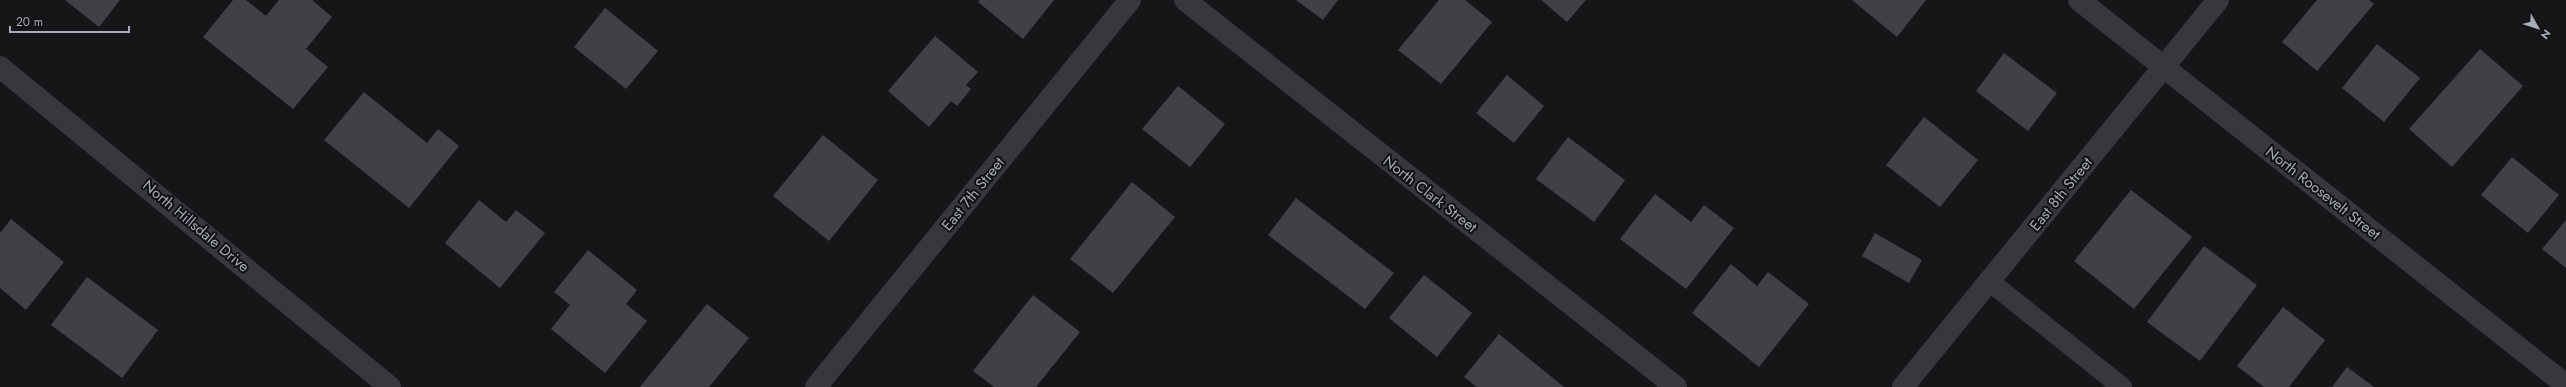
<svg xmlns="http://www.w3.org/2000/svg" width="2566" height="387" font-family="Jost,sans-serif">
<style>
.building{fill:#404146}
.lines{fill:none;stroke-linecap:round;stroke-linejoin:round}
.lane{stroke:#37383e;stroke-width:20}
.street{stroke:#37383e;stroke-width:22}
.labels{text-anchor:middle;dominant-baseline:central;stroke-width:4;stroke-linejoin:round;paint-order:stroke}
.street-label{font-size:15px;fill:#a7acba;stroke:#111114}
</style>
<rect width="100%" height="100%" fill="#161619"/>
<g class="building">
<polygon points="65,0 120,0 99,27"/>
<polygon points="233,0 246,0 266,16 279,0 312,0 332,17 306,49 328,67 293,109 203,37"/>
<polygon points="980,0 1054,0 1023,39 978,2"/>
<polygon points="1296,0 1338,0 1323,20"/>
<polygon points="1439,0 1465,0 1492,22 1441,84 1398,50"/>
<polygon points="1541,0 1586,0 1567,22"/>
<polygon points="1852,0 1926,0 1897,37"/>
<polygon points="2317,0 2369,0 2374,4 2317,71 2282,42"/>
<polygon points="605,8 658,51 626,89 574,47"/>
<polygon points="935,36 978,72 966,85 971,89 957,106 951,101 929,127 888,91"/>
<polygon points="2377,44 2420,78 2384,122 2342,88"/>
<polygon points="2480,49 2523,86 2452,167 2409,129"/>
<polygon points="2004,53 2057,93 2028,131 1976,91"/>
<polygon points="1507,75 1544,106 1514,143 1476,113"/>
<polygon points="1178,86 1225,124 1190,167 1142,129"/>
<polygon points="364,92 427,143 438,129 459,146 409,208 324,140"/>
<polygon points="1924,117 1978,160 1940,207 1886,165"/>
<polygon points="823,135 878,180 829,241 773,196"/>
<polygon points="1568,137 1625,180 1594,222 1536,179"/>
<polygon points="2512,157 2559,195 2528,233 2481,195"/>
<polygon points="1132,182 1175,217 1113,293 1070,259"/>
<polygon points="2131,190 2192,237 2134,309 2074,261"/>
<polygon points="1655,194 1691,222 1704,205 1734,228 1686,289 1620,239"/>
<polygon points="1296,198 1394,273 1365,309 1268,235"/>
<polygon points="479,200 506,222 516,210 545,233 500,288 445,243"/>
<polygon points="11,219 64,262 26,310 0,288 0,233"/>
<polygon points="2566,220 2566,268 2542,249"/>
<polygon points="1875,233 1922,260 1909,283 1862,256"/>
<polygon points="2204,246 2257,285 2200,361 2147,322"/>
<polygon points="588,250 637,290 626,304 647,321 605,373 551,329 570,305 554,292"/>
<polygon points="1731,264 1757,286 1768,272 1809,304 1759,367 1692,313"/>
<polygon points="1424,275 1472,313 1437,357 1389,318"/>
<polygon points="87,277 158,330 122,378 51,325"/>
<polygon points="1033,295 1080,332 1036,387 994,387 973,371"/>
<polygon points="707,304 749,338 709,387 640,387"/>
<polygon points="2283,307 2325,340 2289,387 2264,387 2237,366"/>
<polygon points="1499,334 1564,387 1477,387 1464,377"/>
<polygon points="2347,367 2374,387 2332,387"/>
</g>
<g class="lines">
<polyline class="lane" points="1989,281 2122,387"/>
<g class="street">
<polyline points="1185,0 1676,387"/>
<polyline points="2079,0 2566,385"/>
<polyline points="0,67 390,387"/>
<polyline points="816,387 1130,0"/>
<polyline points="1903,387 2218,0"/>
</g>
</g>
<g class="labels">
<g class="street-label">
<text transform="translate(2323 193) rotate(38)">North Roosevelt Street</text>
<text transform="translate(973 194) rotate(-51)">East 7th Street</text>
<text transform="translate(1430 194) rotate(38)">North Clark Street</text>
<text transform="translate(2061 194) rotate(-51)">East 8th Street</text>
<text transform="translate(196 226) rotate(40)">North Hillsdale Drive</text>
</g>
</g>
<g transform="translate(2538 28) rotate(129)" stroke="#111114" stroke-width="3" paint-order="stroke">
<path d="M0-3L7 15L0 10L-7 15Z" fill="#a7acba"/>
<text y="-6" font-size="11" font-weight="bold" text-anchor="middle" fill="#a7acba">N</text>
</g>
<path d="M10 26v6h119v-6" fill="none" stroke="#a7acba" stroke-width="2"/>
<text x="16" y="26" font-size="12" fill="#a7acba" stroke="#111114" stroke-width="3" paint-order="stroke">20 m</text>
</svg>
